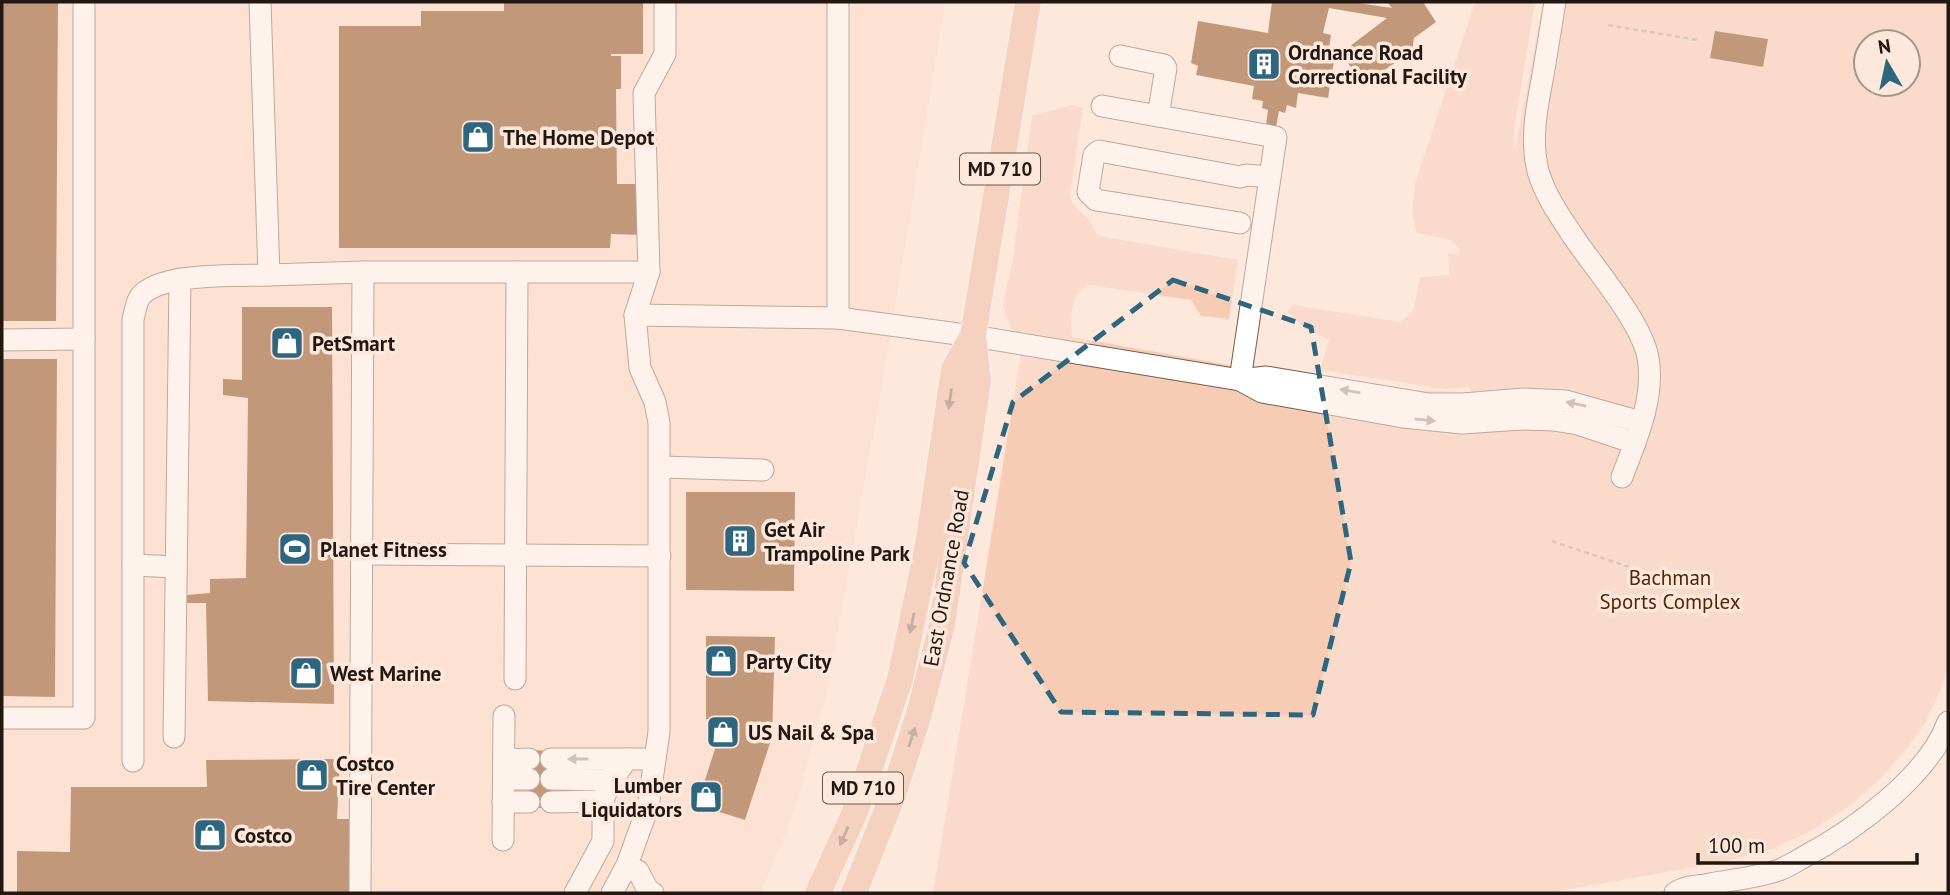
<svg xmlns="http://www.w3.org/2000/svg" width="1950" height="895" font-family="'PT Sans',sans-serif">
<style>
.built{fill:#fddac6}
.green{fill:#f6ccb5;fill-rule:evenodd}
.building{fill:#7b3905}
.lines{fill:none;stroke-linecap:round;stroke-linejoin:round}
.minor-casing{stroke:#745c4f;stroke-width:23}
.major-casing{stroke:#fff;stroke-width:28}
.path{stroke:#b2a197;stroke-width:2.5;stroke-dasharray:5 3.5;stroke-linecap:butt}
.minor{stroke:#fff;stroke-width:21}
.major{stroke:#e9b89b;stroke-width:26}
.oneway{fill:#9c9795}
.oneway2{fill:#866857}
.marked{fill:none;stroke:#2e6680;stroke-width:5;stroke-dasharray:14 9;stroke-linejoin:round}
.labels{text-anchor:middle;dominant-baseline:central;stroke-width:7;stroke-linejoin:round;paint-order:stroke}
.shield{fill:#fee8dc;stroke:#64564f;stroke-width:2}
.shield-label{font-size:19px;font-weight:bold;fill:#221813}
.poi-label{font-size:21px;font-weight:bold;fill:#221813;stroke:#fee8dc;text-anchor:start}
.park-label{font-size:21px;fill:#552503;stroke:#fee8dc}
.street-label{font-size:21px;fill:#221813;stroke:#fee8dc}
</style>
<rect width="100%" height="100%" fill="#fee8dc"/>
<polygon class="built" points="2,2 945,2 890,339 827,691 794,811 761,893 2,893"/>
<path class="green" d="M1475 2H1535L1514 130 1515 151 1543 2H1948V667L1943 684 1926 722 1907 749 1885 774 1851 805 1811 831 1772 849 1724 862 1548 893H933L1024 336 1011 329 1003 306 1012 264 1032 116 1072 105 1083 108 1070 194C1073 210 1082 209 1090 221 1093 227 1094 231 1099 236L1238 260 1229 319 1201 316 1191 300 1088 285C1069 295 1071 319 1072 337L1229 365 1292 371 1404 390 1471 392 1470 387 1445 389 1320 370 1329 340 1306 329 1287 312 1292 305 1401 322 1413 311 1420 277 1449 275 1448 253 1459 255V249L1451 240 1417 233 1412 214 1415 184ZM1866 42H1908V84H1866Z"/>
<g class="building">
<polygon points="2,2 58,2 56,321 2,321"/>
<polygon points="504,2 643,2 643,54 611,54 611,56 621,56 621,89 616,89 617,184 643,184 643,235 611,234 610,248 339,248 339,26 421,26 421,11 504,11"/>
<polygon points="1272,2 1351,2 1392,8 1387,2 1423,2 1436,22 1414,38 1412,51 1363,85 1341,53 1387,18 1329,8 1323,33 1331,35 1328,54 1335,55 1328,98 1298,93 1296,108 1287,105 1285,113 1279,111 1276,127 1266,125 1268,110 1262,108 1263,101 1252,99 1254,86 1196,75 1198,66 1191,63 1198,21 1268,33"/>
<polygon points="1715,31 1768,39 1763,67 1710,58"/>
<polygon points="242,307 332,307 334,704 208,701 206,603 186,603 187,595 210,593 210,579 246,578 248,398 223,395 223,379 242,380"/>
<polygon points="2,359 57,359 55,697 2,696"/>
<polygon points="686,492 795,492 794,591 686,590"/>
<polygon points="706,636 775,637 772,737 745,820 697,805 723,724 706,719"/>
<polygon points="529,750 551,751 551,808 529,808"/>
<polygon points="340,759 337,819 350,819 349,893 17,893 17,851 70,852 71,787 207,787 206,760"/>
</g>
<g class="lines">
<defs>
<g id="minor">
<polyline points="260,2 269,275 363,272 360,893"/>
<path d="M1555 2C1551 26 1547 51 1543 75 1537 107 1530 139 1538 171 1545 195 1559 215 1573 236 1594 268 1642 322 1648 358 1655 398 1636 440 1622 477"/>
<polyline points="1120,56 1164,65 1166,68 1158,116"/>
<polyline points="1240,223 1096,200 1088,192 1094,155 1099,151 1240,177 1246,175 1270,177"/>
<polyline points="363,272 649,272"/>
<polyline points="635,315 649,272 644,93 665,54 665,2"/>
<polyline points="838,318 838,2"/>
<polyline points="2,340 84,339"/>
<polyline points="1240,380 1266,377 1429,404 1463,404 1524,399 1566,401 1641,422"/>
<polyline points="1240,380 1262,392 1403,417 1462,423 1521,419 1553,420 1578,424 1635,443"/>
<polyline points="660,467 763,470"/>
<polyline points="362,554 660,556"/>
<polyline points="133,565 176,567"/>
<polyline points="515,679 517,272"/>
<polyline points="2,718 84,718 84,2"/>
<polyline points="174,737 180,279"/>
<polyline points="551,759 655,759"/>
<polyline points="504,760 529,759"/>
<path d="M133 761V319C135 313 136 302 140 297 158 272 239 276 269 275"/>
<polyline points="504,779 529,779"/>
<polyline points="551,779 605,780 614,777"/>
<polyline points="503,802 529,802"/>
<polyline points="551,802 603,801 609,784 627,759"/>
<polyline points="503,840 504,716"/>
<polyline points="638,871 648,890 653,893"/>
<polyline points="575,893 603,841 603,801"/>
<polyline points="612,893 627,865 648,807 659,732 659,423 655,402 640,368 635,315 838,318 973,336 1240,380 1276,137 1102,106"/>
<path d="M1675 893C1683 887 1695 886 1705 885 1728 880 1757 878 1779 870 1787 867 1795 862 1802 858 1853 831 1928 777 1948 722"/>
</g>
<g id="major">
<polyline points="818,893 855,812 900,679 928,545 954,369 973,336"/>
<polyline points="854,893 893,795 919,714 942,625 978,381 973,336 1028,2"/>
</g>
</defs>
<use href="#minor" class="minor-casing"/>
<use href="#major" class="major-casing"/>
<g class="path">
<polyline points="1608,25 1698,40"/>
<polyline points="1552,541 1635,569"/>
</g>
<use href="#minor" class="minor"/>
<use href="#major" class="major"/>
</g>
<defs><path id="oneway-solid" d="M-6-.8H1V-3.2L6.5 0L1 3.2V.8H-6Z" transform="scale(1.75)"/></defs>
<g class="oneway">
<use href="#oneway-solid" transform="translate(1350 391) rotate(-170)"/>
<use href="#oneway-solid" transform="translate(1576 404) rotate(-168)"/>
<use href="#oneway-solid" transform="translate(1425 420) rotate(6)"/>
<use href="#oneway-solid" transform="translate(578 759) rotate(-180)"/>
</g>
<g class="oneway2">
<use href="#oneway-solid" transform="translate(950 399) rotate(98)"/>
<use href="#oneway-solid" transform="translate(912 623) rotate(102)"/>
<use href="#oneway-solid" transform="translate(912 737) rotate(-72)"/>
<use href="#oneway-solid" transform="translate(844 836) rotate(114)"/>
</g>
<path d="M0 0H1950V895H0ZM1173 280 1311 327 1351 562 1313 715 1061 712 964 563 1013 402Z" fill="#fee8dc" fill-opacity=".55" fill-rule="evenodd"/>
<path class="marked" d="M1173 280 1311 327 1351 562 1313 715 1061 712 964 563 1013 402Z"/>
<defs>
<symbol id="building-square" viewBox="-11 -11 22 22"><rect x="-9" y="-9" width="18" height="18" rx="4" fill="#2e6680" stroke="#fee8dc"/><path d="M-4-6H4V6H1V3H-1V6H-4ZM-2.5-4.3h1.7v1.8h-1.7ZM.8-4.3h1.7v1.8H.8ZM-2.5-1h1.7V.8h-1.7ZM.8-1h1.7V.8H.8Z" fill="#fff"/></symbol>
<symbol id="shop-square" viewBox="-11 -11 22 22"><rect x="-9" y="-9" width="18" height="18" rx="4" fill="#2e6680" stroke="#fee8dc"/><path d="M-5-2.5h2.3a2.7 3.5 0 0 1 5.4 0H5L5.5 6h-11ZM-1.5-2.5h3a1.5 2.3 0 0 0-3 0Z" fill="#fff"/></symbol>
<symbol id="stadium-square" viewBox="-11 -11 22 22"><rect x="-9" y="-9" width="18" height="18" rx="4" fill="#2e6680" stroke="#fee8dc"/><path d="M0-5a6.5 5 0 1 0 0 10a6.5 5 0 1 0 0-10ZM-3.5-1.8h7v3.6h-7Z" fill="#fff"/></symbol>
</defs>
<g fill-rule="evenodd">
<use href="#building-square" x="1245" y="45" width="38" height="38"/>
<use href="#shop-square" x="459" y="118" width="38" height="38"/>
<use href="#shop-square" x="268" y="324" width="38" height="38"/>
<use href="#building-square" x="721" y="522" width="38" height="38"/>
<use href="#stadium-square" x="276" y="530" width="38" height="38"/>
<use href="#shop-square" x="702" y="642" width="38" height="38"/>
<use href="#shop-square" x="287" y="654" width="38" height="38"/>
<use href="#shop-square" x="704" y="713" width="38" height="38"/>
<use href="#shop-square" x="293" y="756" width="38" height="38"/>
<use href="#shop-square" x="687" y="778" width="38" height="38"/>
<use href="#shop-square" x="191" y="816" width="38" height="38"/>
</g>
<g class="labels">
<g class="shield">
<rect x="960" y="153.5" width="80" height="31" rx="5"/>
<rect x="823" y="772.5" width="80" height="31" rx="5"/>
</g>
<g class="shield-label">
<text x="1000" y="169">MD 710</text>
<text x="863" y="788">MD 710</text>
</g>
<g class="poi-label">
<text x="1288" y="52">Ordnance Road<tspan x="1288" dy="24">Correctional Facility</tspan></text>
<text x="503" y="137">The Home Depot</text>
<text x="312" y="343">PetSmart</text>
<text x="764" y="529">Get Air<tspan x="764" dy="24">Trampoline Park</tspan></text>
<text x="320" y="549">Planet Fitness</text>
<text x="746" y="661">Party City</text>
<text x="330" y="673">West Marine</text>
<text x="748" y="732">US Nail &amp; Spa</text>
<text x="336" y="763">Costco<tspan x="336" dy="24">Tire Center</tspan></text>
<text x="682" y="785" text-anchor="end">Lumber<tspan x="682" dy="24">Liquidators</tspan></text>
<text x="234" y="835">Costco</text>
</g>
<g class="park-label">
<text x="1670" y="577">Bachman<tspan x="1670" dy="24">Sports Complex</tspan></text>
</g>
<g class="street-label">
<text transform="translate(946 578) rotate(-80)">East Ordnance Road</text>
</g>
</g>
<rect width="1950" height="895" fill="none" stroke="#221813" stroke-width="7"/>
<g transform="translate(1887 63) rotate(351)"><circle r="33" fill="#fee8dc" stroke="#a6958c" stroke-width="2"/>
<path d="M0-5L12 26L0 18L-12 26Z" fill="#2e6680"/>
<text y="-10" font-size="19" font-weight="bold" text-anchor="middle" fill="#221813">N</text>
</g>
<path d="M1698 853v10h219v-10" fill="none" stroke="#221813" stroke-width="3.5"/>
<text x="1708" y="853" font-size="21" fill="#221813" stroke="#fee8dc" stroke-width="5" paint-order="stroke">100 m</text>
</svg>
